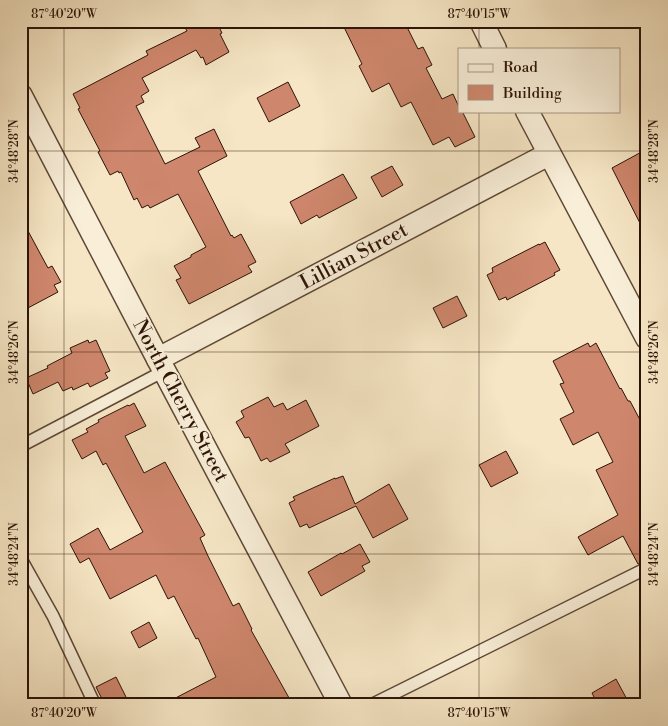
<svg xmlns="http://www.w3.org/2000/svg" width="668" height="726" font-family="'Libre Bodoni',serif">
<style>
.building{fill:#ce866c;stroke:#2c1307}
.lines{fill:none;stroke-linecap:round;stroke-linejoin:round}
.lane-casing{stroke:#5e4836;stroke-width:14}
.street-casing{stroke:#5e4836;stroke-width:25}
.lane{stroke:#f9efd9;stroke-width:11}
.street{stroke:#f9efd9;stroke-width:22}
.ticks{fill:none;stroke:#2c1307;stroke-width:1;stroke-opacity:0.45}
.labels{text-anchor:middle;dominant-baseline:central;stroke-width:4;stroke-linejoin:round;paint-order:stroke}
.street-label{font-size:20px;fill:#2c1307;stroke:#f9efd9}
.neatline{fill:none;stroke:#2c1307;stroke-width:2}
.ticks-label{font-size:12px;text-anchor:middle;fill:#2c1307}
</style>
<rect width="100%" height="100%" fill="#f6e6c5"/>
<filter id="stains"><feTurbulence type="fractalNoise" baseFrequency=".004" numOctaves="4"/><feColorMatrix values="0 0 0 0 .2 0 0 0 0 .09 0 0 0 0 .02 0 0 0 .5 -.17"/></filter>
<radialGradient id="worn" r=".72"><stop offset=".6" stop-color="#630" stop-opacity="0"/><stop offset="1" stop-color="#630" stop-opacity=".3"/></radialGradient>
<g class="building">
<polygon points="181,21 216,21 222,33 220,34 229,52 206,65 203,57 201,58 196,50 142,78 149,91 141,96 144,102 136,106 165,164 200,147 195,138 214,129 227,156 198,171 231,236 232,235 234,238 241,234 256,262 248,266 252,272 189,304 176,280 181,278 174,266 191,257 191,255 206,247 178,194 150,208 148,205 142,208 137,198 134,200 121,172 119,173 118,171 110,175 98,152 100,151 78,109 80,108 73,94 148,55 146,51 187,31"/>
<polygon points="341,21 404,21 418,49 423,47 432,65 426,68 442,99 453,94 459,107 459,111 462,111 475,137 455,147 449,137 433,145 411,102 401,107 389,83 372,92 359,66 362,64"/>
<polygon points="288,82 300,106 269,122 257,98"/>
<polygon points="647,149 647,237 612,168"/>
<polygon points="392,166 403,185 382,197 371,177"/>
<polygon points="343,174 357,198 319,218 317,215 301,224 290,202"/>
<polygon points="21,218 48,268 52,266 61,282 54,285 58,292 26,309 21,300"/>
<polygon points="545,242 560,270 554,273 555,275 507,300 506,297 499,300 487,275 493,272 492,268 539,244 539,245"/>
<polygon points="457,296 467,316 443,328 433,308"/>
<polygon points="88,340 89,343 96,340 110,371 105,373 108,378 90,387 88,383 73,390 72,387 63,391 58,382 33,394 26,378 48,368 47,366 72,353 70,348"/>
<polygon points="588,343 590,347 596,343 620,389 621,388 628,401 630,401 647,433 647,561 638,564 623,536 588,555 578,537 618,515 596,470 613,462 598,432 573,445 560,419 574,412 560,384 564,383 553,361"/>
<polygon points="268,397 274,407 283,403 287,410 306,400 319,426 285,444 290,452 270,462 267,458 261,461 249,437 245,438 236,422 244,417 241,411"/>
<polygon points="134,403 146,426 125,436 144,473 165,462 205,535 200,538 208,556 233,606 239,603 252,629 251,630 293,705 162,705 216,677 198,638 196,639 174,596 168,599 156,575 110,599 89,558 80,563 70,544 98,528 110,550 143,532 106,463 103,465 96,451 82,459 72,440 88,432 86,429 99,422 98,420 128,405 129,406"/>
<polygon points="506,451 518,473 491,487 479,465"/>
<polygon points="343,476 355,504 389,484 408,519 373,538 356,506 309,528 307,524 300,527 289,503 295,500 293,497 335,478 335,479"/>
<polygon points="360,544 370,562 362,566 365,571 321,596 308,572 341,553 342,554"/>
<polygon points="149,622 157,638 139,648 131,632"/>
<polygon points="116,677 130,705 105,705 96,687"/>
<polygon points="616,679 630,705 598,705 592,693"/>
</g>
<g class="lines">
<defs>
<g id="lane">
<polyline points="21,446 164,371"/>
<polyline points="21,559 53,616 95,705"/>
<polyline points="371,705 647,568"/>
</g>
<g id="street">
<polyline points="481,21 495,49"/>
<polyline points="21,96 158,359 341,705"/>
<polyline points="527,111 647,338"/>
<polyline points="158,359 549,154"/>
</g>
</defs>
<use href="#lane" class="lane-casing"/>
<use href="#street" class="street-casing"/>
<use href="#lane" class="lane"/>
<use href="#street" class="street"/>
</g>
<path class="ticks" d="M64 21V705M479 21V49M479 111V705M21 151H647M21 352H647M21 554H647"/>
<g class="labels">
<g class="street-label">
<text transform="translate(354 257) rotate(-28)">Lillian Street</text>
<text transform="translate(180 401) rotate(62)">North Cherry Street</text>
</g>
</g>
<rect width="668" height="726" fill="none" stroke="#f6e6c5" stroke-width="55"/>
<rect x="458" y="48" width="162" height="65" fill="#f9efd9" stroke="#a79785"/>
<rect x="468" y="64" width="25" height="8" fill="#f9efd9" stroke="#a79785"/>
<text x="503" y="72" font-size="15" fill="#2c1307">Road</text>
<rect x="468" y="85" width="25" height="15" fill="#ce866c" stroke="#a79785"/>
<text x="503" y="98" font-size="15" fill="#2c1307">Building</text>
<rect x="28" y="28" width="612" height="670" class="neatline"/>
<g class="ticks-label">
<text x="64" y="18">87°40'20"W</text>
<text x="479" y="18">87°40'15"W</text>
<text transform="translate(14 151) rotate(-90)" y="4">34°48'28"N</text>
<text transform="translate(654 151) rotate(-90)" y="4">34°48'28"N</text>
<text transform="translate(14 352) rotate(-90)" y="4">34°48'26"N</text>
<text transform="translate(654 352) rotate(-90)" y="4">34°48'26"N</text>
<text transform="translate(14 554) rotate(-90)" y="4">34°48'24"N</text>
<text transform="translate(654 554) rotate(-90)" y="4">34°48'24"N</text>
<text x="64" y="717">87°40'20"W</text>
<text x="479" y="717">87°40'15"W</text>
</g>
<rect width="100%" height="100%" filter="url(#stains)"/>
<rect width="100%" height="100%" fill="url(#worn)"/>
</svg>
